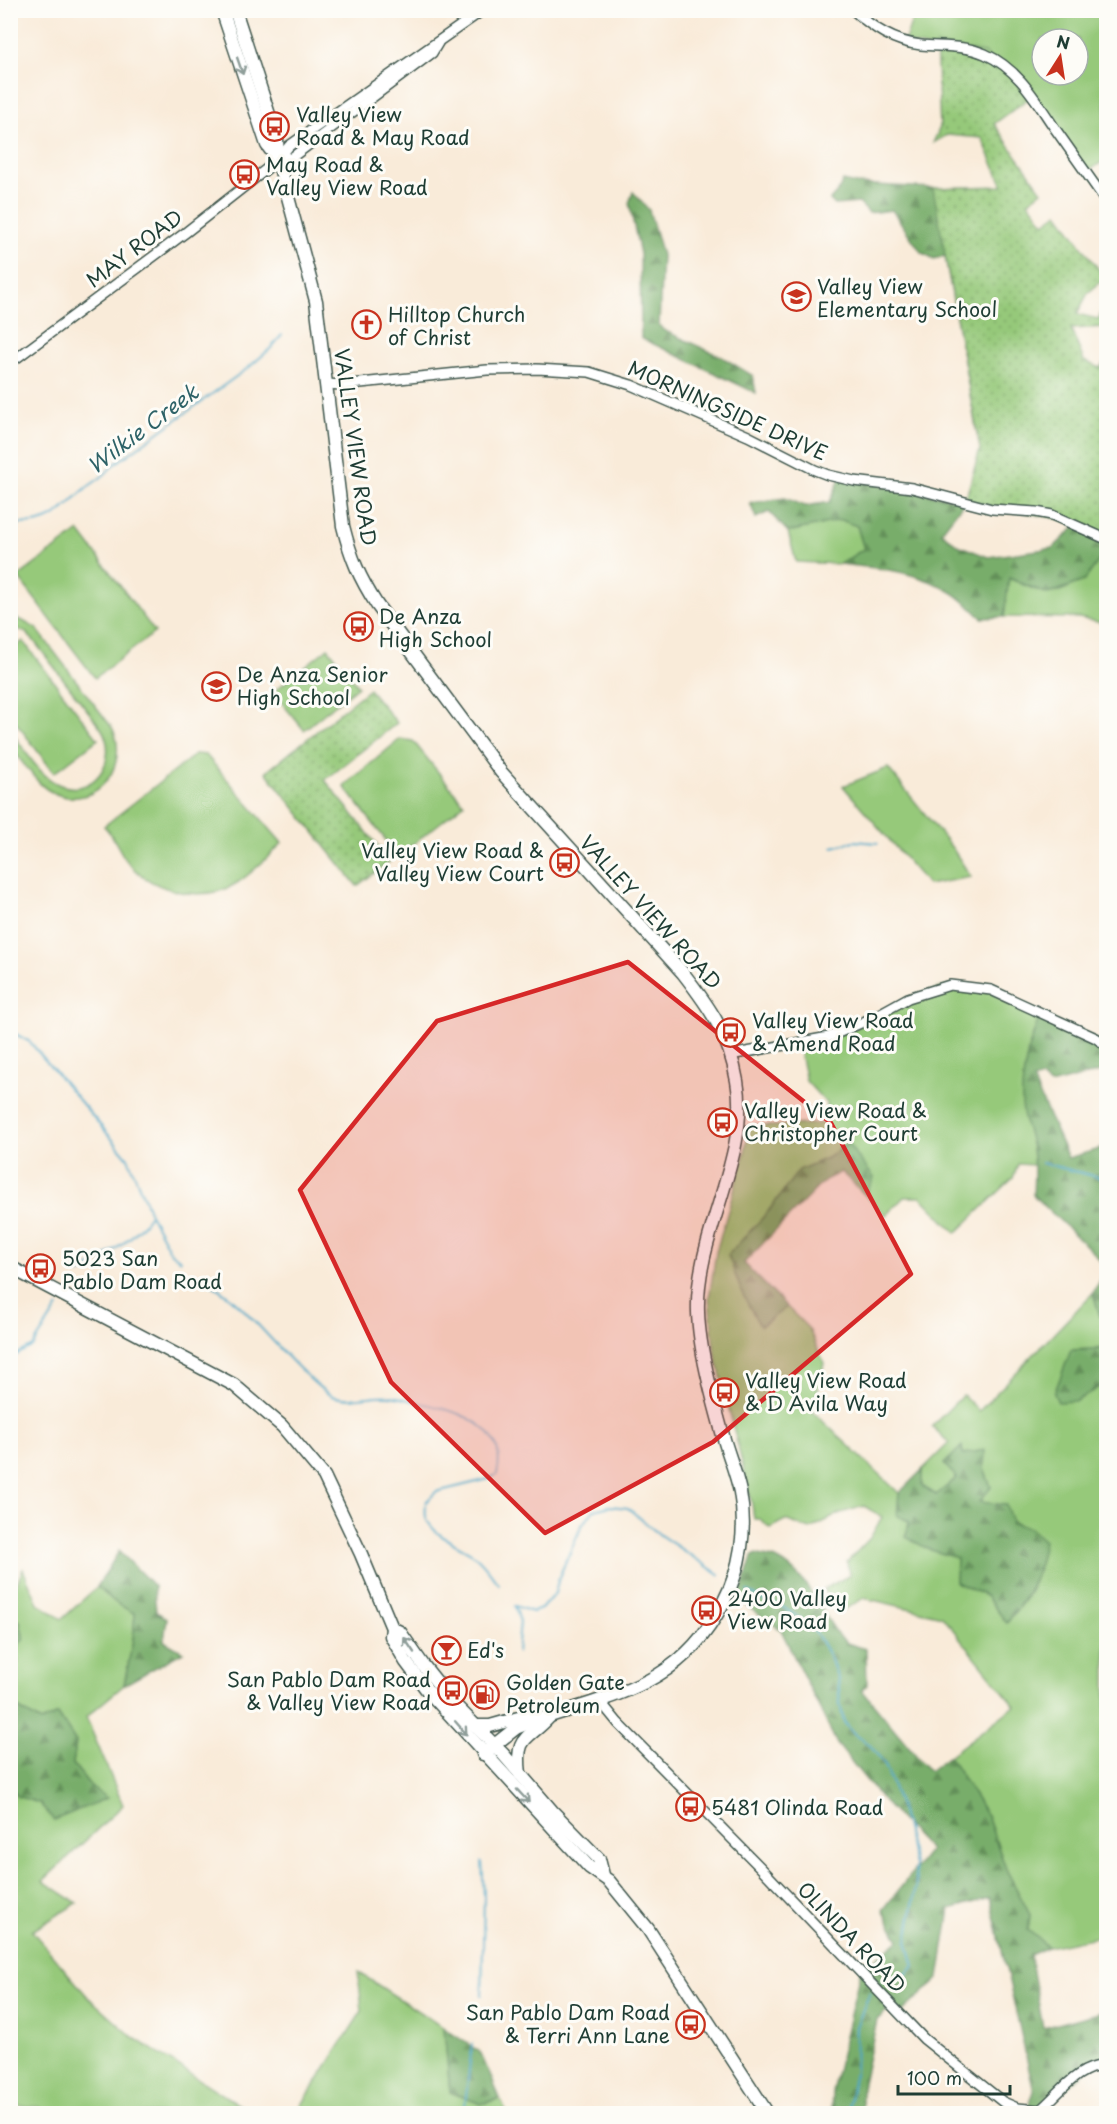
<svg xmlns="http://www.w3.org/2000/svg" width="1117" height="2124" font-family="'Playpen Sans',sans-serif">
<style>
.grass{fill:#96c97a;stroke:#5a8357;stroke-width:1.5;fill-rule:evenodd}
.forest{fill:url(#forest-firs);stroke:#4c754f;stroke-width:1.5}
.park{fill:url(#park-dots);stroke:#5a8357;stroke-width:1.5}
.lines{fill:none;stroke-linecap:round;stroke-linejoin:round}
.stream{stroke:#48a6c7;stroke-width:2}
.minor-casing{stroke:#40574d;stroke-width:12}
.major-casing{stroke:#40574d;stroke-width:15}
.minor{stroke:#fff;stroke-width:9}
.major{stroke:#fff;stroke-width:12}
.oneway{stroke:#8f9e9a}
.marked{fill:#d62828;fill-opacity:0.2;stroke:#d62828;stroke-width:4.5;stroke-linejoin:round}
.labels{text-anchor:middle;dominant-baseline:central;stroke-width:6;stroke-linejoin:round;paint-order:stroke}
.poi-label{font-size:20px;fill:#1f3d34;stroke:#fdfcf7;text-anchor:start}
.street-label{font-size:20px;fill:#1f3d34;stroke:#fdfcf7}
.water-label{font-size:21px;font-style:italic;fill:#2d6267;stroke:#fdfcf7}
</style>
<defs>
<pattern id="forest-firs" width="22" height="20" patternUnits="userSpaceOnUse" patternTransform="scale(1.5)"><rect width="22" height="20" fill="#78ad6a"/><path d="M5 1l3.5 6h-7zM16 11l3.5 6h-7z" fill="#628e58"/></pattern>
<pattern id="park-dots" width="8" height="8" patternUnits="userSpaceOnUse" patternTransform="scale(1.5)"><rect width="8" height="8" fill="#96c97a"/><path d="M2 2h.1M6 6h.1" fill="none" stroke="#7aa465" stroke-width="1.8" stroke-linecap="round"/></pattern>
</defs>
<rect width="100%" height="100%" fill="#fdfcf7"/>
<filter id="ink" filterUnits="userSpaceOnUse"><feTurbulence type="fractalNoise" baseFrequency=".0167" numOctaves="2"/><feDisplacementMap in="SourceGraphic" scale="12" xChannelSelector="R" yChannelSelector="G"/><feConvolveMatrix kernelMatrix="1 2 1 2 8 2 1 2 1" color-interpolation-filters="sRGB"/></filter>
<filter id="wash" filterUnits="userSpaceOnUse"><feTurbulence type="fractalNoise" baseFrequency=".008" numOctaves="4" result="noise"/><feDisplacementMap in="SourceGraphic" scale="24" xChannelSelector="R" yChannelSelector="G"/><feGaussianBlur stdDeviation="1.35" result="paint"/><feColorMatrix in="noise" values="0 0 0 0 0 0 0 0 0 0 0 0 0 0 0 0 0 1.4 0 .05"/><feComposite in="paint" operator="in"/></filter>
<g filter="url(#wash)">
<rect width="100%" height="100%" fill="#f9ebd9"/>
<g class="grass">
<path d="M916 11H1106V159L1086 173 1006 66 904 42ZM1042 39H1078V75H1042Z"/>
<polygon points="841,520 857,526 864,549 840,564 796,562 788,532"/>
<polygon points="79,531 155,632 95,678 18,577"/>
<path d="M1106 551V624L1079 618 1004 617 1008 578C1018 582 1040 594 1049 593 1072 593 1094 567 1106 551Z"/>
<path d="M11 617 23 621 37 629 113 729C131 771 90 815 48 790 39 785 33 775 26 767 15 753 10 749 11 731 22 746 39 775 56 783 92 801 121 760 101 728L34 641 25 632 11 627Z"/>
<polygon points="23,641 98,739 54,773 11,716 11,650"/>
<polygon points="328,648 358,686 304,730 273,692"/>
<polygon points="400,739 413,741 464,804 398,856 344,786"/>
<path d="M196 754 206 755 282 843C268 857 254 872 237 883 205 904 154 892 130 865 119 853 116 838 104 826Z"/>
<polygon points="888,768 953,849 971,877 928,885 843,786"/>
<polygon points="950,985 991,990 1040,1014 1028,1050 1023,1080 1034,1165 1018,1164 1013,1178 956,1233 921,1197 904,1197 886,1215 865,1195 874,1178 847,1144 827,1158 799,1170 767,1213 728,1256 761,1326 787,1307 809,1329 824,1363 813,1412 899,1493 898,1516 909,1521 928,1549 957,1558 956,1582 986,1596 1007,1623 1028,1595 1039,1569 1030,1529 1012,1522 979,1502 991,1487 984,1469 963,1454 962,1447 944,1464 957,1477 937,1495 921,1486 922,1470 949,1443 932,1426 963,1395 979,1411 1093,1293 1100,1316 1106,1316 1106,1348 1071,1350 1076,1401 1106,1383 1106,1935 1048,1947 1028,1930 1030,1915 1006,1869 987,1816 949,1756 1015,1706 942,1616 864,1598 838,1613 824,1589 850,1575 847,1562 870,1538 882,1517 864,1506 841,1513 810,1529 785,1520 770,1528 760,1519 754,1519 752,1504 714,1348 709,1299 716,1252 745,1152 749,1125 774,1126 827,1123 826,1103 806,1081 798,1044 829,1037 908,998"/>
<polygon points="23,1569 38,1603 62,1619 97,1587 116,1603 135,1613 133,1640 124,1685 86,1717 123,1805 43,1881 77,1903 32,1931 88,1997 134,2038 252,2113 46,2114 39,2107 19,2106 10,2083 10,1785 17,1796 39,1803 92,1788 73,1764 76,1742 58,1714 41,1722 11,1704 11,1674 17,1662 15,1648 20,1621 11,1618 11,1591 17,1583"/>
<polygon points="358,1972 444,2028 450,2092 481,2104 500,2099 507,2113 296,2114 362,2011"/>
</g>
<g class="forest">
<polygon points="843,181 856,184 933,188 988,187 978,439 945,256 934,259 921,252 892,210 869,213 859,203 835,205 830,200 838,191"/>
<polygon points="633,192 649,210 662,255 659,325 663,330 722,357 753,376 756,393 641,338 640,254 629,203"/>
<path d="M840 478 965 501 941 532 958 545 988 557 1053 548 1076 526 1106 539V551L1084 581 1048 594 1009 578 1004 617 982 618C973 610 964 600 953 593 919 571 879 568 840 564L864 549 857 526 841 520 788 532 769 512 756 518 750 503 785 498 805 506 830 502Z"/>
<path d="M1040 1014 1106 1045V1076L1104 1071 1050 1085 1041 1078 1033 1080 1068 1158 1106 1147V1316H1100L1093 1293 1101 1279 1103 1265 1095 1254 1033 1195C1034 1176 1035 1158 1030 1140 1028 1131 1024 1122 1023 1113 1018 1079 1030 1045 1040 1014Z"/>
<polygon points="848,1144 874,1178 865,1195 841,1172 825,1180 744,1263 787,1307 760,1326 742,1293 728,1255 767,1213 799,1170 827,1158"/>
<polygon points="1106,1348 1106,1383 1076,1401 1058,1402 1054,1394 1071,1350 1093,1350"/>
<path d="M962 1446 963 1454 985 1450 984 1469 991 1487 980 1502 1006 1505 1012 1522 1030 1529 1044 1541C1037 1580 1030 1592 1007 1623L986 1596 956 1582 957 1558 928 1549 906 1537 909 1521 897 1516 899 1493 922 1470V1486L936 1495 957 1478 944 1464Z"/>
<polygon points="119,1551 154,1586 156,1612 167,1618 164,1641 183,1652 124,1685 133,1640 135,1614 116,1603 97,1587"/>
<path d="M756 1554C763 1557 772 1556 778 1560 808 1575 820 1612 840 1637L847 1643 866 1649 867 1685 862 1690 929 1771 949 1756 987 1816 1006 1869 1030 1915 1028 1930 1048 1947 1030 1955 1043 2028 1106 2011V2063L1091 2067 1037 2113H1013L1017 2108 1027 2110 1034 2091 990 1898 950 1909 939 1978 901 2013 893 2005 877 2020 862 2087V2113H831L832 2092 860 1972 899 1940 883 1910 930 1850 884 1802 837 1744 781 1630 738 1600 752 1557Z"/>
<polygon points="11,1618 20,1621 24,1639 15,1648 18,1662 11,1674"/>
<polygon points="11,1704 41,1722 58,1714 76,1742 73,1764 92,1788 107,1798 54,1820 39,1803 17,1796 11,1785"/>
<polygon points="444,2028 480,2052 500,2098 481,2104 450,2092"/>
</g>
<g class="park">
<polygon points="936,45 984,53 1032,96 994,124 1042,191 1028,202 1044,223 1058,213 1105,278 1088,293 1077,314 1098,319 1102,312 1106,315 1106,327 1071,329 1084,361 1100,368 1103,364 1106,366 1106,539 1065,520 965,501 980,449 933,188 1003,186 982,138 947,135 933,143 940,127"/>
<polygon points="369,689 397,723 325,780 390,861 357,886 266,772"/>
</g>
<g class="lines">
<g class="stream">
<path d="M10 525C18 523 26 524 34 523 57 520 68 504 84 490 94 481 104 478 112 466L248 368 270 349 282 335"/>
<polyline points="833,847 854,841 878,843"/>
<polyline points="10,1031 30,1042 128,1158 151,1216 171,1253 181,1260"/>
<polyline points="1042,1163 1106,1179"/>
<path d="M80 1274C107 1254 131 1243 150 1215"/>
<path d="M194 1274C211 1283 226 1293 239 1305 257 1322 317 1393 335 1397 356 1402 372 1394 390 1396 400 1397 411 1401 421 1403 458 1411 509 1426 497 1474L489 1479 436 1492 426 1502C426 1506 425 1513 426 1517 432 1536 460 1545 474 1555 484 1563 491 1574 499 1584"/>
<polyline points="10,1358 33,1346 58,1307"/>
<path d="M748 1591 764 1601 781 1606 798 1617 817 1634 830 1657 838 1679 840 1704 844 1722 856 1736 869 1744 885 1765 902 1812 915 1865 916 1887 907 1941 914 1966C905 1977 896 1982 882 1981"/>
<polyline points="515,1606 533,1612 541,1609 555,1593 559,1577 582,1525 594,1510 610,1506 628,1508 660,1535 720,1575"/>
<polyline points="515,1606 520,1622 517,1653"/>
<polyline points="482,1862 484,1896 482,1995"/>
<polyline points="462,2114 465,2105 472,2044"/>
<polyline points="851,2114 849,2105 855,2071 856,2027 870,1992"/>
</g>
</g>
</g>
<g filter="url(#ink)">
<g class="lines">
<defs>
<g id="minor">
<path d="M853 10C873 28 894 42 921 45 943 47 964 45 985 54 1019 69 1036 101 1056 130 1073 154 1090 178 1106 201"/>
<polyline points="278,160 291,158 432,53 438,43"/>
<polyline points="10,363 185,233 278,160 289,146 483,10"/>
<polyline points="327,384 341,385 487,370 537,369 589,372 631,385 748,436 815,470 828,475 854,481 912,488 992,509 1036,512 1052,515 1106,539"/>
<polyline points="730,1055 829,1037 870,1019 908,998 950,985 991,990 1096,1038 1106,1045"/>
<path d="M600 1701 618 1723 760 1867 924 2039 1003 2102 1017 2108 1040 2110C1059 2094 1079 2064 1106 2066"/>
</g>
<g id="major">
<polyline points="222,10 267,145 278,160"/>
<path d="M235 10 277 139 278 160 316 301 343 526C351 558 359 577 377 605L501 772 683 973C711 1009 729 1035 737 1081 751 1156 695 1234 698 1312 699 1348 712 1396 722 1432 727 1452 736 1472 740 1492 747 1529 741 1569 723 1603 679 1690 608 1695 526 1724L516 1728 483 1754"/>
<polyline points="10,1267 234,1385 282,1426 324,1476 361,1554 392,1628 391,1636 406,1662 427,1690 589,1867 609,1881 648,1929 768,2114"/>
<polyline points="392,1628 400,1632 423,1665 455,1705 503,1754 552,1811 599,1859 603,1875"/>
<polyline points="477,1726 490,1726 529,1715"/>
<path d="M520 1774C515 1734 528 1741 550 1716"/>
</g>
</defs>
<use href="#minor" class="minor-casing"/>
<use href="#major" class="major-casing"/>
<use href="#minor" class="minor"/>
<use href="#major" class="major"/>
</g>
<defs><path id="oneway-shaft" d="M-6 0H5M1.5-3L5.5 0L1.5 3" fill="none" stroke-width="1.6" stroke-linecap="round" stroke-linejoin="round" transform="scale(1.5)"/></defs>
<g class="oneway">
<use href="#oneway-shaft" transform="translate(240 66) rotate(71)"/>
<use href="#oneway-shaft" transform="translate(409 1645) rotate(-124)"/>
<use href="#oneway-shaft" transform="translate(461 1728) rotate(49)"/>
<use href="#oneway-shaft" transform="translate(523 1796) rotate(47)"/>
</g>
</g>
<path class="marked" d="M628 962 831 1123 911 1274 713 1442 545 1533 391 1382 300 1190 437 1021Z"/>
<defs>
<symbol id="bus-ring" viewBox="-11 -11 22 22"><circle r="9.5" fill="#fdfcf7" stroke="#c8321e" stroke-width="1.5"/><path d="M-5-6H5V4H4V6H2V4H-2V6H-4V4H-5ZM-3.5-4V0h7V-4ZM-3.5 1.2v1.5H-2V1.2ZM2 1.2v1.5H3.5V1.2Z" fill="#c8321e"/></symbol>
<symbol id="school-ring" viewBox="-11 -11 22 22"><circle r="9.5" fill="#fdfcf7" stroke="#c8321e" stroke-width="1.5"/><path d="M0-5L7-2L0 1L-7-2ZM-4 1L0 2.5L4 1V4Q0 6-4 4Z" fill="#c8321e"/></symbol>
<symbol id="church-ring" viewBox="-11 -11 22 22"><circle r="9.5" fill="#fdfcf7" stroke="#c8321e" stroke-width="1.5"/><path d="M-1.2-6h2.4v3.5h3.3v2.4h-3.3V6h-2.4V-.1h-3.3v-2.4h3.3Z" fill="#c8321e"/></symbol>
<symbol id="bar-ring" viewBox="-11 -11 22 22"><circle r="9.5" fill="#fdfcf7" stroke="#c8321e" stroke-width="1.5"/><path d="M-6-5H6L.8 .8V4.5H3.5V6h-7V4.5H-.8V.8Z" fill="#c8321e"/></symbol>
<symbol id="fuel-ring" viewBox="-11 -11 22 22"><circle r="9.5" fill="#fdfcf7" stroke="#c8321e" stroke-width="1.5"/><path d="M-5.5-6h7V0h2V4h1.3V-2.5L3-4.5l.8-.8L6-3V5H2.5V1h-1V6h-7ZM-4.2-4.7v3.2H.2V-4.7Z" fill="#c8321e"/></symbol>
</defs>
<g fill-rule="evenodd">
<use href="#bus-ring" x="258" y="110" width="33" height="33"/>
<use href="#bus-ring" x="228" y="158" width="33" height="33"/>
<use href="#school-ring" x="780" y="280" width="33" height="33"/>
<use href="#church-ring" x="350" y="308" width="33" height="33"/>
<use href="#bus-ring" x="342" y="610" width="33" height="33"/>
<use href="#school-ring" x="200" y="670" width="33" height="33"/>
<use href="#bus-ring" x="548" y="846" width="33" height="33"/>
<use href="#bus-ring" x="714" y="1016" width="33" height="33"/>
<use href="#bus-ring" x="706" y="1106" width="33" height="33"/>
<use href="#bus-ring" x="24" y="1252" width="33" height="33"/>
<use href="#bus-ring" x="708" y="1376" width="33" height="33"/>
<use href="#bus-ring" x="690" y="1594" width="33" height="33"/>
<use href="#bar-ring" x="430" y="1634" width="33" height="33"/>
<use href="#bus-ring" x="436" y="1674" width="33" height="33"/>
<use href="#fuel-ring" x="468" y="1678" width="33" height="33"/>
<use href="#bus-ring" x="674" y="1790" width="33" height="33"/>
<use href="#bus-ring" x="674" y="2008" width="33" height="33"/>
</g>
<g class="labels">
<g class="poi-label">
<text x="296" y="114">Valley View<tspan x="296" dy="23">Road &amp; May Road</tspan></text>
<text x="266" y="164">May Road &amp;<tspan x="266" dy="23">Valley View Road</tspan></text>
<text x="817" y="286">Valley View<tspan x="817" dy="23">Elementary School</tspan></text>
<text x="388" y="314">Hilltop Church<tspan x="388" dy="23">of Christ</tspan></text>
<text x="379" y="616">De Anza<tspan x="379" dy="23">High School</tspan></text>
<text x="237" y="674">De Anza Senior<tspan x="237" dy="23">High School</tspan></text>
<text x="544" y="850" text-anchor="end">Valley View Road &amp;<tspan x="544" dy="23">Valley View Court</tspan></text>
<text x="752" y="1020">Valley View Road<tspan x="752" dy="23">&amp; Amend Road</tspan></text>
<text x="744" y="1110">Valley View Road &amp;<tspan x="744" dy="23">Christopher Court</tspan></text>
<text x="62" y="1258">5023 San<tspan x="62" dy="23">Pablo Dam Road</tspan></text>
<text x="745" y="1380">Valley View Road<tspan x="745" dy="23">&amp; D Avila Way</tspan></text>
<text x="727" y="1598">2400 Valley<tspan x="727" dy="23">View Road</tspan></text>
<text x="467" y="1650">Ed's</text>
<text x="431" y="1679" text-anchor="end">San Pablo Dam Road<tspan x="431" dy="23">&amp; Valley View Road</tspan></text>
<text x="506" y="1682">Golden Gate<tspan x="506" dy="23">Petroleum</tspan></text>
<text x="711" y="1807">5481 Olinda Road</text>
<text x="670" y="2012" text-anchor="end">San Pablo Dam Road<tspan x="670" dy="23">&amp; Terri Ann Lane</tspan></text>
</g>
<g class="street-label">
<text transform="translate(134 248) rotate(-37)">MAY ROAD</text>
<text transform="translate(728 410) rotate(24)">MORNINGSIDE DRIVE</text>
<text transform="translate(356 447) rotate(82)">VALLEY VIEW ROAD</text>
<text transform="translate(651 912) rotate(48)">VALLEY VIEW ROAD</text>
<text transform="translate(852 1937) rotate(46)">OLINDA ROAD</text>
</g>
<g class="water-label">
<text transform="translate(142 428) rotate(-37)">Wilkie Creek</text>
</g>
</g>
<rect width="1117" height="2124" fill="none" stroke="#fdfcf7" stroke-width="36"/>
<g transform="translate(1060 57) rotate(12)"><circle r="28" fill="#fdfcf7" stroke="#a4b0a9" stroke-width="1.5"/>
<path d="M0-4.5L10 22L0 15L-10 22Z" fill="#c8321e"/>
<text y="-9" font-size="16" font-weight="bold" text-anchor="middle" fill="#1f3d34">N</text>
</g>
<path d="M898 2085v9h112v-9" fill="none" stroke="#1f3d34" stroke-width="3"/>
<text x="907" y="2085" font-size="18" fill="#1f3d34" stroke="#fdfcf7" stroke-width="4.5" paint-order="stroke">100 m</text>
</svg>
